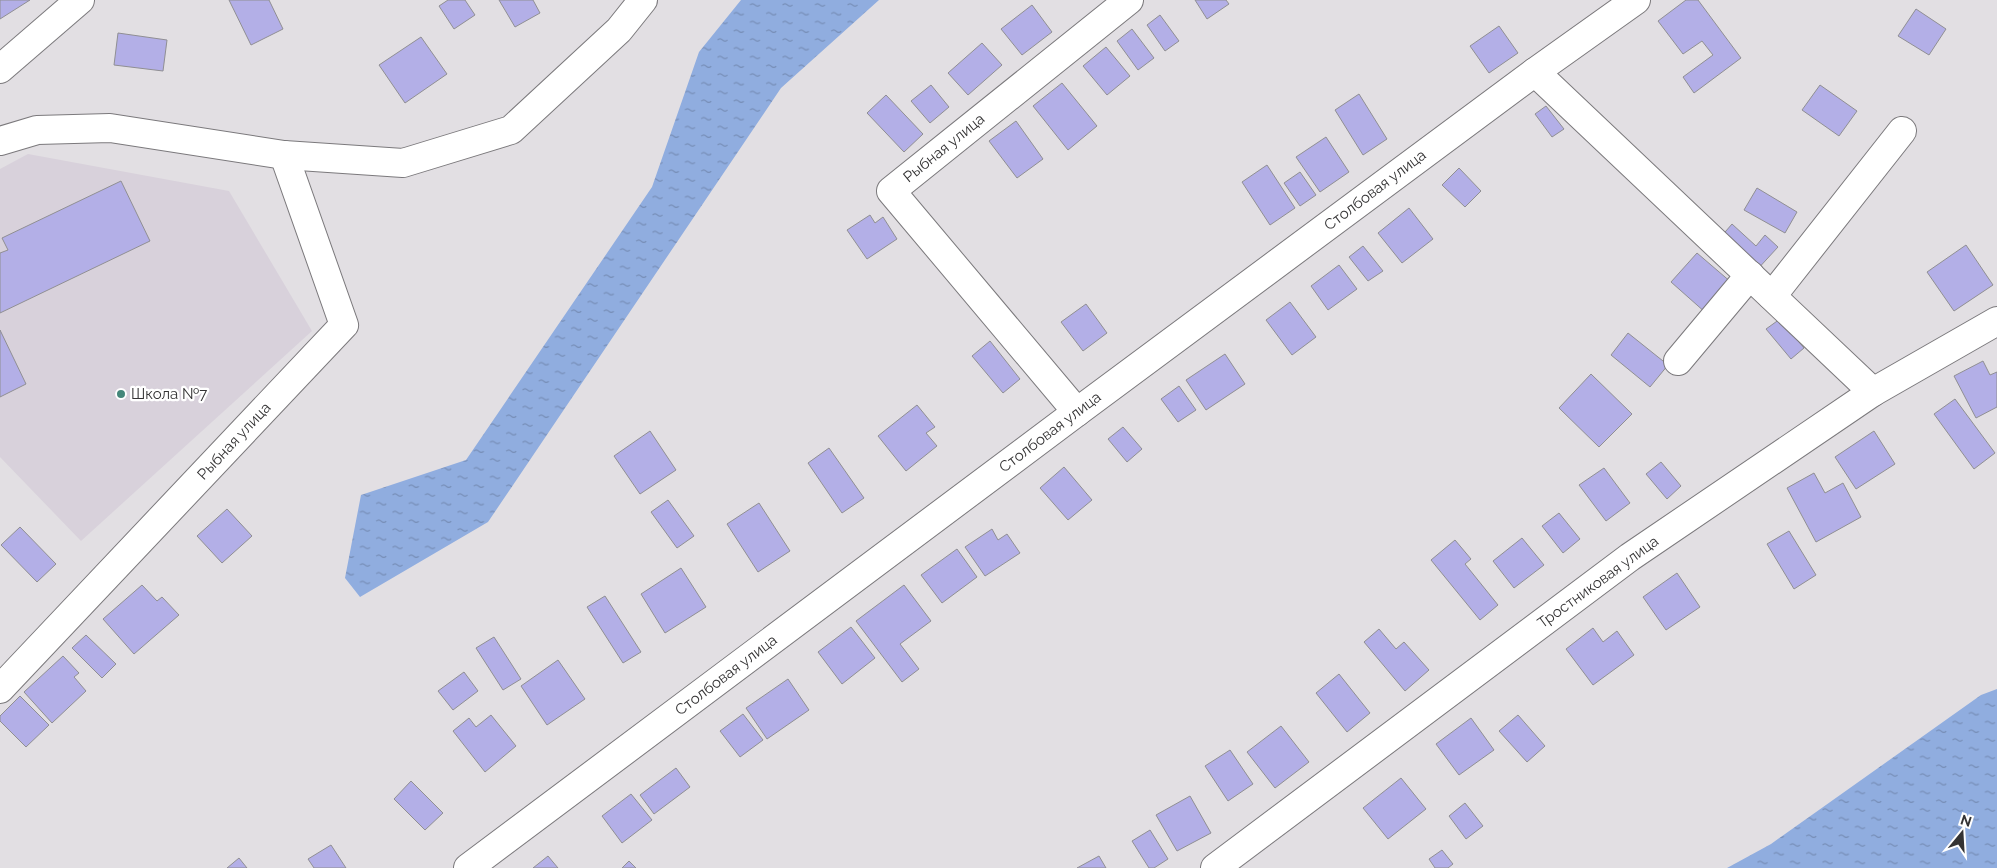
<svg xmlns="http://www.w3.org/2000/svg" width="1997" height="868" font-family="Raleway,sans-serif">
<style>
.built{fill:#d8d1db}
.water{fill:url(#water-ripples)}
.building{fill:#b3afe7;stroke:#908f93}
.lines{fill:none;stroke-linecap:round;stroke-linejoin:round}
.minor-casing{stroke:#7b797c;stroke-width:30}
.minor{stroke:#fff;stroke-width:28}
.poi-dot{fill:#44877a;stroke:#fff;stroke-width:2}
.labels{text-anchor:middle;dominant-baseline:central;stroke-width:4.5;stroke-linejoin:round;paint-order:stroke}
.street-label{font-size:15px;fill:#343334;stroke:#fff}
.poi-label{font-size:15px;fill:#343334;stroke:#fff;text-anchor:start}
</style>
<defs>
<pattern id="water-ripples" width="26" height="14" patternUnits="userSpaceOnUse" patternTransform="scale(1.25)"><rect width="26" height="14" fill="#90addf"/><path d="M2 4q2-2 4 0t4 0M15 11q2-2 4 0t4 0" fill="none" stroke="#768db6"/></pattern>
</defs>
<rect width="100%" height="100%" fill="#e2dfe3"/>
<polygon class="built" points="28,154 229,191 312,331 81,541 0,457 0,169"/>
<g class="water">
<polygon points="741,0 879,0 781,88 488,522 360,597 345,578 361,495 466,460 652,187 699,52"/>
<polygon points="1997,689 1997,868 1727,868 1771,844 1981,695"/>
</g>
<g class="building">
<polygon points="0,0 30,0 0,19"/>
<polygon points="229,0 269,0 283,29 251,45"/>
<polygon points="448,0 465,0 475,15 454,29 439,6"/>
<polygon points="499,0 533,0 540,13 515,27"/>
<polygon points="1195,0 1226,0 1229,4 1207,19"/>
<polygon points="1686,0 1698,0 1741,58 1694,93 1683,77 1713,55 1702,41 1683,54 1658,21"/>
<polygon points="1032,5 1052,32 1022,55 1001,29"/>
<polygon points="1916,9 1946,29 1929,55 1898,36"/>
<polygon points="1160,15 1179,41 1165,51 1147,25"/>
<polygon points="1499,26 1518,53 1489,73 1470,46"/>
<polygon points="1132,29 1154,58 1138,70 1117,41"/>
<polygon points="118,33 167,40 163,71 114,65"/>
<polygon points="421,37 447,74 405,103 379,65"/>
<polygon points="982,43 1002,65 968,95 948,73"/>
<polygon points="1106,47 1130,76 1107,95 1083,66"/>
<polygon points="1062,83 1097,126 1068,150 1033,106"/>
<polygon points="931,85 949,107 930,123 911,101"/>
<polygon points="1820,85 1857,111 1839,136 1802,110"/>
<polygon points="1359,94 1387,139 1363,155 1335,110"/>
<polygon points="886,95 923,134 904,152 867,113"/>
<polygon points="1546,106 1564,129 1552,137 1535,114"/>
<polygon points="1016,121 1043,159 1017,178 989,141"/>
<polygon points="1326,137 1349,172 1320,192 1296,157"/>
<polygon points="1267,165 1295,208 1270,225 1242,182"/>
<polygon points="1459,168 1481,191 1465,207 1442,185"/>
<polygon points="1300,172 1316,195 1300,206 1284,183"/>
<polygon points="121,181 150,241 0,313 0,253 8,250 2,238"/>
<polygon points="1757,188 1797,212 1785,233 1744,210"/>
<polygon points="1409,208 1433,239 1402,263 1378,233"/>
<polygon points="870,215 875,223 883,217 897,239 867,259 847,230"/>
<polygon points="1732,224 1756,246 1765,235 1778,247 1755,272 1719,239"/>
<polygon points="1966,245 1993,285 1954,311 1927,272"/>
<polygon points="1363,246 1383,271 1368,281 1349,257"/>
<polygon points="1697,253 1732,283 1706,313 1671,282"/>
<polygon points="1339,265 1357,289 1328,310 1311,286"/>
<polygon points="1290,302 1316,337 1292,355 1266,320"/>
<polygon points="1086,304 1107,333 1083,351 1061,322"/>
<polygon points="1780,319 1804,348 1791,359 1766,329"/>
<polygon points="0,330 26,384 0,397"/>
<polygon points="1628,333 1668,365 1650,387 1611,355"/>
<polygon points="990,341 1020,379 1003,393 972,356"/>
<polygon points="1225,354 1245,384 1206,410 1186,380"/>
<polygon points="1983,361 1990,375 1997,372 1997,407 1976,418 1954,376"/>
<polygon points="1591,374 1632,414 1599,447 1559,408"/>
<polygon points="1179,386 1196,410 1178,422 1161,399"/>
<polygon points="1955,399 1995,453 1974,469 1934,414"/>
<polygon points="917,405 935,427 926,433 937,446 906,471 878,436"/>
<polygon points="1123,427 1142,449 1127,462 1108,439"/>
<polygon points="650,431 676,470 640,494 614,456"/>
<polygon points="1874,431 1895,464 1856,489 1835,457"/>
<polygon points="829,448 864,498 842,513 808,463"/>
<polygon points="1661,462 1681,486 1667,499 1646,474"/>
<polygon points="1064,467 1092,500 1068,520 1040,488"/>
<polygon points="1604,468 1630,503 1606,521 1579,485"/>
<polygon points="1814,473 1825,493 1843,483 1861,517 1816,542 1787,488"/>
<polygon points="668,500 694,536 677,548 651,512"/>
<polygon points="759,503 790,551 758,572 727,524"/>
<polygon points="227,509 252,536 222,563 197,536"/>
<polygon points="1559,513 1580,539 1563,553 1542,526"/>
<polygon points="20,527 56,564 37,582 1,545"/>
<polygon points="992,529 998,540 1007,534 1020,553 985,576 965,547"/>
<polygon points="1789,531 1816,575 1794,589 1767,544"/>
<polygon points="1522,538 1544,565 1514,588 1493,561"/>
<polygon points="1455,540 1471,559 1465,564 1498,605 1480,620 1431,560"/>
<polygon points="957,549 977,577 942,603 921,575"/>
<polygon points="681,568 706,607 665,633 641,594"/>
<polygon points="1677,573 1700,607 1666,630 1643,597"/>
<polygon points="142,585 157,601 162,597 179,615 134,654 103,619"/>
<polygon points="904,585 931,621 900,644 919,669 902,682 856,621"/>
<polygon points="605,596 641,652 623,663 587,607"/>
<polygon points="851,627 875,658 842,684 818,652"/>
<polygon points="1593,628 1603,642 1617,631 1634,655 1593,685 1566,649"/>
<polygon points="1379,629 1396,649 1404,642 1429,670 1405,691 1364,642"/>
<polygon points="86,635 116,664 102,678 72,648"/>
<polygon points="494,637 521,679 503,690 476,648"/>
<polygon points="63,656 79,673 74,677 86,691 52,723 24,692"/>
<polygon points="558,660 585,699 547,725 521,686"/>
<polygon points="464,672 478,691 453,710 438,691"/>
<polygon points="1339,674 1370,713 1347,732 1316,693"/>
<polygon points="788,679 809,710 767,739 746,708"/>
<polygon points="20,696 49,725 26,747 0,721 0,716"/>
<polygon points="743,714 763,740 740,757 720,731"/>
<polygon points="491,715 516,746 485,772 453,731 469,718 476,727"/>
<polygon points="1518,715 1545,746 1527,762 1499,731"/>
<polygon points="1471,718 1494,750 1459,775 1436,744"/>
<polygon points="1281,726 1309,762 1275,788 1247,752"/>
<polygon points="1230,750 1253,784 1228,801 1205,766"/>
<polygon points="676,768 690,787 654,814 640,795"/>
<polygon points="1401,778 1426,809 1388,839 1363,808"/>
<polygon points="411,781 443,813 425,830 394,799"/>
<polygon points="631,794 652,820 622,843 602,816"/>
<polygon points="1190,796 1211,833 1177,851 1156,815"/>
<polygon points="1465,803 1483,826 1466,839 1449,816"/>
<polygon points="1150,830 1168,859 1154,868 1149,868 1132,841"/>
<polygon points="331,845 346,868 314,868 308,859"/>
<polygon points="1442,850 1453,864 1448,868 1435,868 1429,859"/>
<polygon points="548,856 558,868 533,868"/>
<polygon points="1099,856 1106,868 1077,868"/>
<polygon points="239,858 247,868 227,868"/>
<polygon points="629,861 636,868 622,868"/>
</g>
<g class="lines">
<defs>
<g id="minor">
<polyline points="0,69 80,0"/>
<polyline points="1535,72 1873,392"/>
<polyline points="0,141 37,130 110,128 284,155 403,163 511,130 619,30 643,0"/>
<polyline points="1772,296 1902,131"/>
<polyline points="1678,361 1750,275"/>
<polyline points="1077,412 891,191 1129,0"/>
<polyline points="0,689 344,325 284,155"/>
<polyline points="468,868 1077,412 1535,72 1636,0"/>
<polyline points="1215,868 1630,557 1873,392 1997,321"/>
</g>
</defs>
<use href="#minor" class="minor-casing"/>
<use href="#minor" class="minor"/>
</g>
<circle class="poi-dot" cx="121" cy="394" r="5"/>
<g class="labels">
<g class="street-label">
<text transform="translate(944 148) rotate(-39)">Рыбная улица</text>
<text transform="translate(1375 190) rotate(-37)">Столбовая улица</text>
<text transform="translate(1050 432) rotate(-37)">Столбовая улица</text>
<text transform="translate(234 441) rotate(-47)">Рыбная улица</text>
<text transform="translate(1598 582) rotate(-36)">Тростниковая улица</text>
<text transform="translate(726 675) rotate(-37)">Столбовая улица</text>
</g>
<g class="poi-label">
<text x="131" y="394">Школа №7</text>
</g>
</g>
<g transform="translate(1962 833) rotate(18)" stroke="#ffffff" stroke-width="4" paint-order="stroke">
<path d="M0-4L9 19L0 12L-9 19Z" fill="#343334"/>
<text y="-8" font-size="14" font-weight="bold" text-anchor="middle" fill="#343334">N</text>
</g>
</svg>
